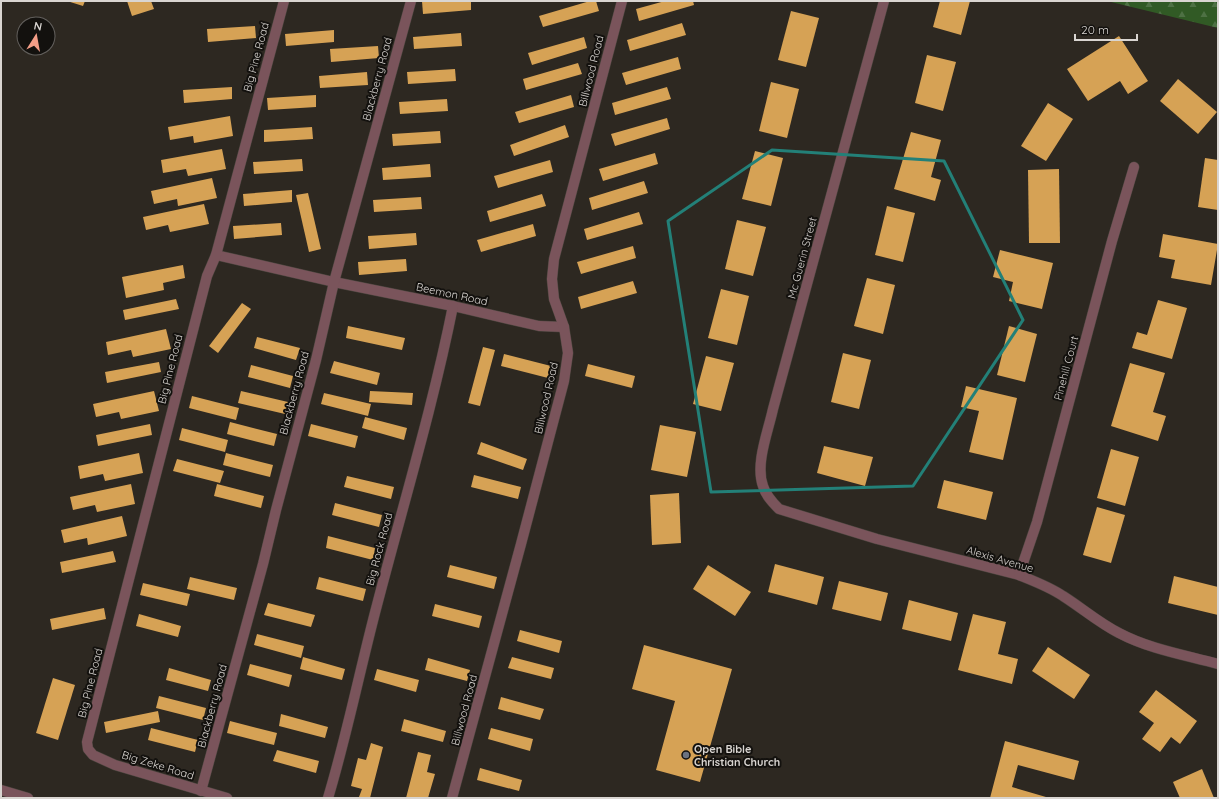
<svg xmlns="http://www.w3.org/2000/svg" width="1219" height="799" font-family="Quicksand,sans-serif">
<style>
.forest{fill:url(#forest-firs)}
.building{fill:#d6a255}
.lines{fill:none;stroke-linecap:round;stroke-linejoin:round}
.minor-casing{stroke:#49443d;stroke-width:11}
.minor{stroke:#7a545b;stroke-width:10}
.marked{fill:none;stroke:#238078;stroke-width:3;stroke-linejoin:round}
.worship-dot{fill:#6b7280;stroke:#13110e;stroke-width:1.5}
.labels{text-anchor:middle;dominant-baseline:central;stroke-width:4;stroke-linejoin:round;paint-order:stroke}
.street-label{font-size:11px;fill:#d9d5d1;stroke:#13110e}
.poi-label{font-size:11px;font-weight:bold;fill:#d9d5d1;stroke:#13110e;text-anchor:start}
</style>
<defs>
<pattern id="forest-firs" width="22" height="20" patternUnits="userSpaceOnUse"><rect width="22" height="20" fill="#315a25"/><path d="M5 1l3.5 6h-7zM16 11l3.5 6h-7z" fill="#4e7144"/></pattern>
</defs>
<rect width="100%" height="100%" fill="#2d2821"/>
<polygon class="forest" points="1107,1 1218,1 1218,28"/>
<g class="building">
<polygon points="67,1 85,1 83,6"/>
<polygon points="127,1 151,1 154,9 132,16"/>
<polygon points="422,1 471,1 471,10 423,14"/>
<polygon points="590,1 596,1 599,11 543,27 539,16"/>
<polygon points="665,1 693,1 694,5 639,21 636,9"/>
<polygon points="940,1 970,1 961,35 933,27"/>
<polygon points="791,11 819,18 806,67 778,60"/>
<polygon points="682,23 686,35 630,51 627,40"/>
<polygon points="255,26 256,38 208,42 207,29"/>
<polygon points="334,30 334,42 286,46 285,34"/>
<polygon points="461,33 462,46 414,49 413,37"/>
<polygon points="1119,36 1148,81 1128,94 1120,81 1088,101 1067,69"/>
<polygon points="584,37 587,48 532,65 528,53"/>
<polygon points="378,46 379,58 331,62 330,49"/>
<polygon points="927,55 956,62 943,111 915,103"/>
<polygon points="678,57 681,69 626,85 622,73"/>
<polygon points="578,63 582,74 526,90 523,79"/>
<polygon points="455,69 456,81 408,84 407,72"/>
<polygon points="367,72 368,85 320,88 319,76"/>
<polygon points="1178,79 1217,112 1198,134 1160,101"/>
<polygon points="771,82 799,89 787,138 759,131"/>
<polygon points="232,87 232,99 184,103 183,90"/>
<polygon points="667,87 671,99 615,115 612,103"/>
<polygon points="316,95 316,107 268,110 267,98"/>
<polygon points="571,95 574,107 519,123 515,112"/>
<polygon points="447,99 448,111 400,114 399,102"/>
<polygon points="1048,103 1073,119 1046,161 1021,146"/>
<polygon points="230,116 233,136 194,143 193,136 170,140 168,127"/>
<polygon points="667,118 670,129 615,146 611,134"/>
<polygon points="565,125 569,137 514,156 510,145"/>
<polygon points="312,127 313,139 264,142 264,130"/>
<polygon points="440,131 441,143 393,146 392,134"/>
<polygon points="911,132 941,140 931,177 941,180 935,201 894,189"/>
<polygon points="222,149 226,169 188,176 186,169 163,173 161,160"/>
<polygon points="755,151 783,158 771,206 742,199"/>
<polygon points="655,153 658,164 603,181 599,169"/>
<polygon points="1205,158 1218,160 1218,210 1198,207"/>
<polygon points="302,159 303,171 254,174 253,162"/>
<polygon points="550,160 553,172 498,188 494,176"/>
<polygon points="430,164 431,177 383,180 382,168"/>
<polygon points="1059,169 1060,243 1029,243 1028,170"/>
<polygon points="212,178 217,198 178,206 177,199 154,204 151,191"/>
<polygon points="644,181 648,193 592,210 589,198"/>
<polygon points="292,190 292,202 244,206 243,194"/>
<polygon points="308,193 321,249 309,252 296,195"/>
<polygon points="542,194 546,206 490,222 487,211"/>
<polygon points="421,197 422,209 374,212 373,200"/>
<polygon points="204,204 209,224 170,232 168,225 146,230 143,217"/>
<polygon points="887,206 915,213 903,262 875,255"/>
<polygon points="639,212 643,224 587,240 584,229"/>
<polygon points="737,220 766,227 753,276 725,269"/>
<polygon points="281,223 282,235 234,239 233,226"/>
<polygon points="533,224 536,236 481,252 477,240"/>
<polygon points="416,233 417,245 369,249 368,236"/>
<polygon points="1163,234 1218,244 1211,285 1171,278 1175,260 1159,257"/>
<polygon points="633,246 636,258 581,274 577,262"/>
<polygon points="1000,250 1053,263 1042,309 1009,301 1013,282 993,277"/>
<polygon points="406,259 407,271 359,275 358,262"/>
<polygon points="183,265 185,278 163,283 164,290 126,298 122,277"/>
<polygon points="867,278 895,285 883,334 854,326"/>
<polygon points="633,281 637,293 581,309 578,297"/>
<polygon points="721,289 749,296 737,345 708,338"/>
<polygon points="176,299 179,309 125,320 123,310"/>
<polygon points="1158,300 1187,308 1172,359 1132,348 1137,332 1147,335"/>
<polygon points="242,303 251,309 218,353 209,346"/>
<polygon points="348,326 405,338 402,350 346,338"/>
<polygon points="1009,326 1037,334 1025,382 997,375"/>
<polygon points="166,329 171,349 133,357 131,350 108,355 106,342"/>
<polygon points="257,337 300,348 296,360 254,348"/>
<polygon points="483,347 495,350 480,406 468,403"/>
<polygon points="843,353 871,360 859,409 831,402"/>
<polygon points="504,354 551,366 548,378 501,366"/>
<polygon points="706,356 734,363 721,411 693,404"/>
<polygon points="334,361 380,373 377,385 330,373"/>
<polygon points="159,362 161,372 107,383 105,372"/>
<polygon points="1130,363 1165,373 1153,412 1166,416 1158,441 1111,426"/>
<polygon points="588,364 635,376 632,388 585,376"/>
<polygon points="251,365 293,376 290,388 248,377"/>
<polygon points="966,386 1017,398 1003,460 969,452 979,411 961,407"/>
<polygon points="154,391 159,411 121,419 119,412 96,417 93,404"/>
<polygon points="241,391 288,402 285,414 238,403"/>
<polygon points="370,391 413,393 412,405 369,402"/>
<polygon points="324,393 371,404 368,416 321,404"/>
<polygon points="192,396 239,408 236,420 189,408"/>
<polygon points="365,417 407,428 404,440 362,428"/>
<polygon points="230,422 277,434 274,446 227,434"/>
<polygon points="150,424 152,435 98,446 96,435"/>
<polygon points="311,424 358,436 355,448 308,436"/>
<polygon points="660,425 696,432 687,477 651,470"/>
<polygon points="182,428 228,440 225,452 179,440"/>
<polygon points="481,442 527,459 523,470 477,454"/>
<polygon points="824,446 873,457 865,486 817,473"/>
<polygon points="1111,449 1139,457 1125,506 1097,498"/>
<polygon points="139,453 143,473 105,481 103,474 80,479 78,466"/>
<polygon points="226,453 273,465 270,477 223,465"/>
<polygon points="177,459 224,471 220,483 173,471"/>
<polygon points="474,475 521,487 518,499 471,487"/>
<polygon points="347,476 394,487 391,499 344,487"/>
<polygon points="944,480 993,492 986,520 937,508"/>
<polygon points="131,484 135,504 97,512 95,505 73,510 70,497"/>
<polygon points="217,484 264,496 261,508 214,496"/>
<polygon points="679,493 681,543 652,545 650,495"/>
<polygon points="335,503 382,515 379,527 332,515"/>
<polygon points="1097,507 1125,515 1111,563 1083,555"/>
<polygon points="122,516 127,536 88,545 87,538 64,543 61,530"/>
<polygon points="328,536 375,548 373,560 326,548"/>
<polygon points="113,551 116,562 62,573 60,562"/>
<polygon points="775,564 824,577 817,605 768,592"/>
<polygon points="450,565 497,577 494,589 447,577"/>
<polygon points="708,565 751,592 735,616 693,589"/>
<polygon points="1174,576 1218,587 1218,615 1168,603"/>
<polygon points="190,577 237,588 234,600 187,589"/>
<polygon points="319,577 366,589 363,601 316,589"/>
<polygon points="839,581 888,593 881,621 832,609"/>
<polygon points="143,583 190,594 187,606 140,595"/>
<polygon points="909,600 958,613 951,641 902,629"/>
<polygon points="268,603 315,615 311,627 264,615"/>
<polygon points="435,604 482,616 479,628 432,616"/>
<polygon points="104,608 106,619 52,630 50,619"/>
<polygon points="139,614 181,626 178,637 136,626"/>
<polygon points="973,614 1006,622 998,654 1018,659 1012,684 958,670"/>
<polygon points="520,630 562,641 559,653 517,641"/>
<polygon points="257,634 304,646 301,658 254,645"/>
<polygon points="644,645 732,669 700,782 656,770 675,701 632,689"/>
<polygon points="1048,647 1090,675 1074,699 1032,671"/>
<polygon points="303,657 345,669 342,680 300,669"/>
<polygon points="512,657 554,668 551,679 508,668"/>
<polygon points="428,658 470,670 467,681 425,670"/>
<polygon points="250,664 292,675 289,687 247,675"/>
<polygon points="169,668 211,680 208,691 166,680"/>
<polygon points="377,669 419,680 416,692 374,680"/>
<polygon points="53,678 75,685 58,740 36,733"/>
<polygon points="1156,690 1197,721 1180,744 1171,737 1160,752 1142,739 1154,723 1139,712"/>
<polygon points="159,696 206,708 203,720 156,708"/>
<polygon points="501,697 544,709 540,720 498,709"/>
<polygon points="158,711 160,722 106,733 104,722"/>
<polygon points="281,714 328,727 325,738 279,726"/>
<polygon points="404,719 446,731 443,742 401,731"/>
<polygon points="230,721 277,733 274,745 227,733"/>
<polygon points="151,728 198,740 195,752 148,740"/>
<polygon points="491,728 533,739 530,751 488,739"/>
<polygon points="1005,741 1079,761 1074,780 1018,765 1012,787 1046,797 1046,798 990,798"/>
<polygon points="371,743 383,747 370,798 362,798 359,797 362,789 351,786 358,758 366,760"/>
<polygon points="277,750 319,761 316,773 273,761"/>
<polygon points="418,752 431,755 427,772 435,774 428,798 406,798"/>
<polygon points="480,768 522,780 519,791 477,780"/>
<polygon points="1202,769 1214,798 1180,798 1173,782"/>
</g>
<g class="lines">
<defs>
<g id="minor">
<path d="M884 1 773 409C768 432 755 464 763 486 766 496 773 503 779 509L877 539 1019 575C1034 581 1050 587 1063 596 1082 608 1099 623 1119 633 1149 649 1185 655 1218 664"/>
<polyline points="216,255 334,282 453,306 539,326 564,327"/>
<polyline points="1019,575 1037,522 1112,241 1134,167"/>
<polyline points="1,790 28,798"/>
<polyline points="201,791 263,564 276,510 316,360 334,282 411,1"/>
<polyline points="227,798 115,765 93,755 88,749 87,742 207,276 216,255 284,1"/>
<path d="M328 798C347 735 360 669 377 605 403 505 433 406 453 306"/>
<polyline points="452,798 521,544 564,381 568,353 564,327 554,299 552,279 554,259 622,1"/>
</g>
</defs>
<use href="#minor" class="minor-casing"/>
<use href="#minor" class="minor"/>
</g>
<path class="marked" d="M772 150 944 161 1023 320 913 486 711 492 668 221Z"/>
<circle class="worship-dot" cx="686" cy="755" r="4"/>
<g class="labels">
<g class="street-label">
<text transform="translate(256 57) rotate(-75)">Big Pine Road</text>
<text transform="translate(591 71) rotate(-76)">Billwood Road</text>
<text transform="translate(377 79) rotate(-75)">Blackberry Road</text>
<text transform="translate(802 258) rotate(-75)">Mc Guerin Street</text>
<text transform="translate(452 294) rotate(12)">Beemon Road</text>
<text transform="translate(1066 368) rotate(-75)">Pinehill Court</text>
<text transform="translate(170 369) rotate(-76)">Big Pine Road</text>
<text transform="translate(294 393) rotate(-75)">Blackberry Road</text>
<text transform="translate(546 398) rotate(-77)">Billwood Road</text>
<text transform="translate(379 549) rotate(-75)">Big Rock Road</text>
<text transform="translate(1000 559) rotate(16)">Alexis Avenue</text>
<text transform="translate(90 683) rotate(-76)">Big Pine Road</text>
<text transform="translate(212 706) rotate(-75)">Blackberry Road</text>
<text transform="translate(464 710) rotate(-75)">Billwood Road</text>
<text transform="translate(158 765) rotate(17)">Big Zeke Road</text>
</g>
<g class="poi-label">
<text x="694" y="749">Open Bible<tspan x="694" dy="13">Christian Church</tspan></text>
</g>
</g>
<rect width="1219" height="799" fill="none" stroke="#d9d5d1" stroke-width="4"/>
<g transform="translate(36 36) rotate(11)"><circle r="19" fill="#13110e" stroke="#625f5c"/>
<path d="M0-3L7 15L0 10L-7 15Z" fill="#f49e87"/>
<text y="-6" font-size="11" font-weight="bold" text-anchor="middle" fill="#d9d5d1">N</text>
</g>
<path d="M1075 34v6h62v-6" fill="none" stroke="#d9d5d1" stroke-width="2"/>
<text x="1081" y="34" font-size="12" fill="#d9d5d1" stroke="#13110e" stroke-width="3" paint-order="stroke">20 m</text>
</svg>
